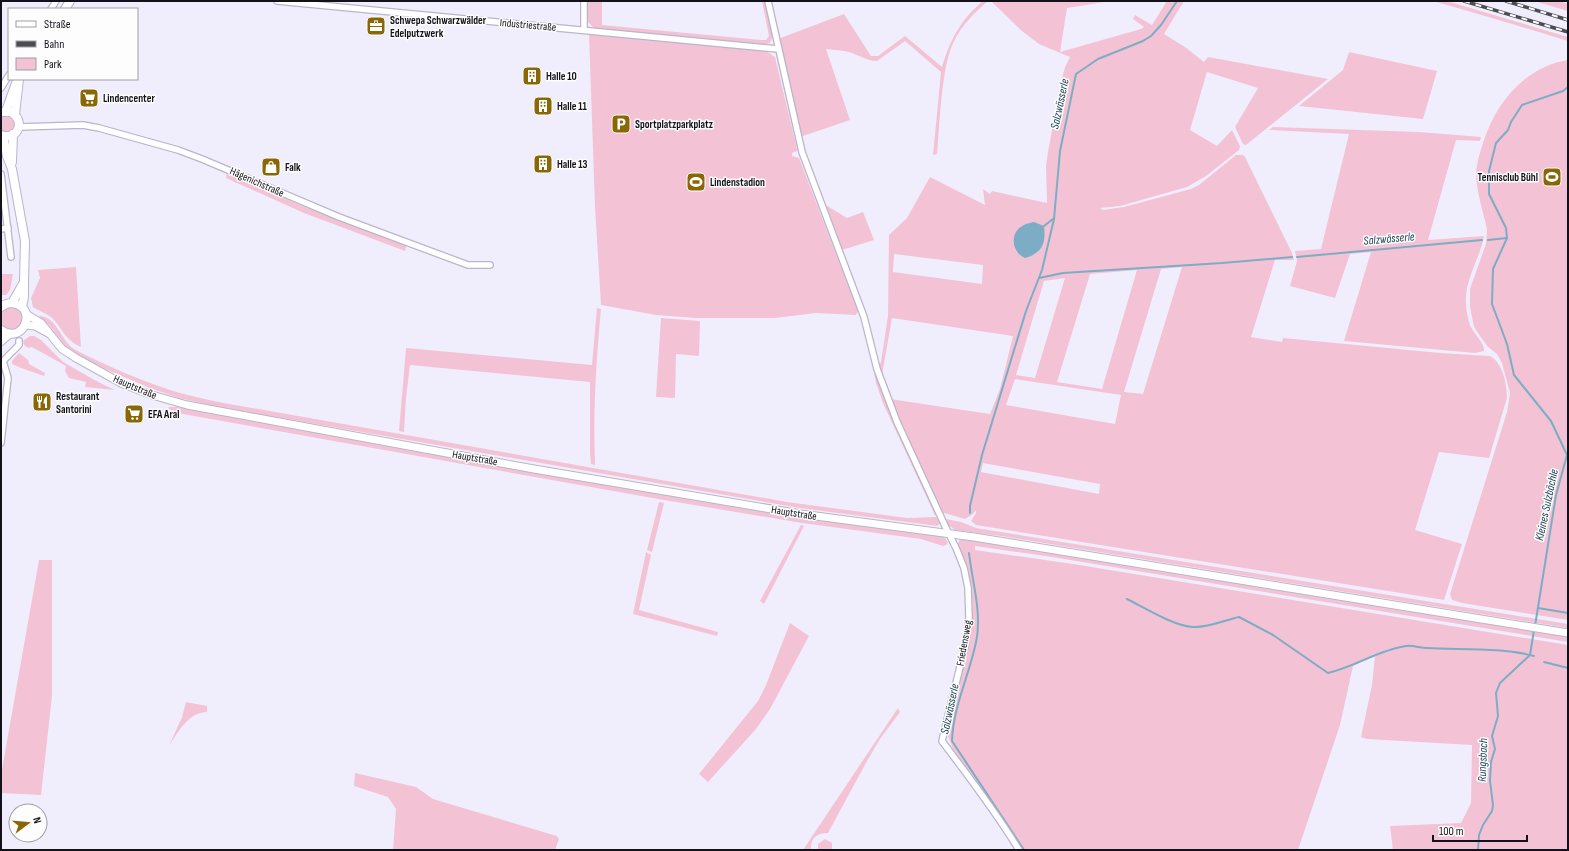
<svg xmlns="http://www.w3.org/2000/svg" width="1569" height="851" font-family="'Sofia Sans Condensed',sans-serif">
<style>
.green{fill:#f3c3d5;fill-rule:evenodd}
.water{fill:#7dacc5}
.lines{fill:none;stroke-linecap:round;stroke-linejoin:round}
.stream{stroke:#7dacc5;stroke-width:2}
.minor-casing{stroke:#b9b5cb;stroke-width:8}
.tertiary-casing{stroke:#b9b5cb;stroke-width:9}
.secondary-casing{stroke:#b9b5cb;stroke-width:10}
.minor{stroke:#fff;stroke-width:5.5}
.tertiary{stroke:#fff;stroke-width:7}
.secondary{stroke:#fff;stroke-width:8}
.rail-casing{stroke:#4d4c55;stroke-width:3.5}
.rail{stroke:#fdfdfd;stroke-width:2;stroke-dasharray:6;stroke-linecap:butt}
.labels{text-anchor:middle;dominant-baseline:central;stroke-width:3;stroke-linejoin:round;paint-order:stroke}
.poi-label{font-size:11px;font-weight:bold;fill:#13121a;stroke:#fdfdfd;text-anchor:start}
.street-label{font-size:11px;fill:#13121a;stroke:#fdfdfd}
.water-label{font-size:12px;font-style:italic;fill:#163e51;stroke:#fdfdfd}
</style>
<rect width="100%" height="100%" fill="#f0eefc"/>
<g class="green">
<path d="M588 1H602V25L761 40H766L769 36 762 1H766C768 11 776 34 770 43L763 45 599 29 594 28 588 22Z"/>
<path d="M983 1H988C975 12 962 25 954 41 941 68 940 123 937 154L933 155 941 72 905 41 877 61C868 61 860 56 852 53 843 50 835 50 826 49L850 120 800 137 778 39 844 14 871 56H878L905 36 942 67C950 40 961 19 983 1Z"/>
<path d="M991 1H1111L1067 8 1060 52 1141 29 1144 27 1133 19 1135 15 1152 25 1167 1H1184L1164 34 1185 47 1204 62 1208 57 1328 79 1246 145 1243 144 1235 127 1258 88 1207 72 1190 130 1217 146 1232 130 1240 146 1239 150 1206 176 1187 187 1120 206 1100 208 1103 210 1124 207 1191 189 1199 185 1236 155H1243L1245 157 1292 253 1294 260H1275L1251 337 1282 342 1283 338 1440 353 1490 356C1503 363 1507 385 1507 398L1489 458 1439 452 1415 530 1462 544 1444 600 976 525 971 521 976 513V510L973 514 965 519 941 512 890 399 990 414 1000 389 1013 336 892 318 883 369V382L878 367 881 362 888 316 889 235 907 218 930 177 985 205 983 189 990 194 992 191 1047 203 1046 166 1048 152 1061 82 1065 67 1070 57 1039 44 1022 31ZM894 254 983 265 982 284 893 272ZM1182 267 1143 394 1124 392 1161 269ZM1137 270 1102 389 1057 382 1090 274ZM1065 278 1035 378 1016 375 1044 281ZM1015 379 1121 395 1115 424 1006 405ZM983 463 1100 484 1099 494 981 472Z"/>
<path d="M1433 1H1447L1568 37V41C1523 27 1479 14 1433 1Z"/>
<polygon points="1534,1 1560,1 1568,4 1568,11"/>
<polygon points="589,34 766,51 775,57 797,149 797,151 792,153 792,156 799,158 858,311 856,315 816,313 775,318 696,318 656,315 601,305 595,207"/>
<polygon points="1349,52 1437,71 1423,119 1299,106 1343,70"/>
<path d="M1568 60V620L1462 603 1452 600 1450 594 1507 412 1510 393 1502 363 1497 354 1488 347 1480 336 1474 327 1470 307V289L1486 244 1487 229C1483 210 1476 192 1476 172 1477 162 1480 152 1483 143 1496 102 1525 67 1568 60Z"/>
<polygon points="1,116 12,116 16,124 14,129 8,132 1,131"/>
<path d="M1273 127 1419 132 1481 137 1480 141 1456 140 1428 240 1484 236C1480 259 1464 280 1466 304 1466 311 1468 318 1470 325 1473 333 1485 343 1484 351L1475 353 1344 341 1371 252 1350 254 1335 298 1290 286 1297 261 1295 251 1321 249 1349 134 1269 130Z"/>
<polygon points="227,173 300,205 407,244 405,251 304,213 226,178"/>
<polygon points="824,204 847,218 863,212 874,240 842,250"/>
<path d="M76 267 81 347C66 340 64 332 55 321 49 314 41 312 33 307L31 298 40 278 38 270Z"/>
<polygon points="1,274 13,274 10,290 6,295 1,295"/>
<path d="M12 307C25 313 26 321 15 330L4 329 1 326V312L5 308Z"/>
<path d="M597 308 601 309C596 363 593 411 595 465L591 464 590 453V382L410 365 406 398 404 432 399 431 406 348 592 365Z"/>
<path d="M40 316C57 317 61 341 74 349 104 365 138 379 170 390 186 395 202 398 218 402L787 502 907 518 936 517 940 523 937 526 800 508 218 407 179 398 150 388 103 368 73 352 65 346 49 325 38 317Z"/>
<polygon points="661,318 700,321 699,356 676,354 675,398 656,397"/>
<polygon points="30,336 34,336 41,340 63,362 98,382 115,390 85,387 86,382 69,378 65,371 66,366 32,347 28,348 24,345 23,341"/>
<polygon points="19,353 28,360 29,364 45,373 44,376 21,368 12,364 12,361"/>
<path d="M871 357C888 412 913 462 937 514L934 515V513L883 403 876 383Z"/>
<polygon points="169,407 178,407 725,505 819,520 941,535 945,538 948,543 946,545 943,546 921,539 802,523 664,500 177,413 173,412 168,408"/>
<polygon points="659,502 664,503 652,552 647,550"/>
<polygon points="946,519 961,522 976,528 1568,624 1568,628 1001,536 955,530 947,524"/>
<polygon points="801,525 804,526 764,604 760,601"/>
<path d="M960 540H975L1568 637V642L1052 557 975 546V550L1073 564 1568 645V850H1393L1390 826 1461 823 1471 803 1472 745 1367 739 1361 737 1372 685 1375 656 1353 666 1340 725 1298 850H1021L953 749 947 733 948 722C957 686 975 633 972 596 970 578 964 561 958 543Z"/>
<polygon points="646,552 651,555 639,610 718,632 717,636 633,614"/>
<polygon points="39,560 52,560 52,696 41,795 1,793 1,775"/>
<polygon points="790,623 809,636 770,709 756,729 708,782 699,774 758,701 766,685"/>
<path d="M186 702 207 706V712C189 712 178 732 169 746L182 717Z"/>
<path d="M898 708 900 712 880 739 867 761 828 833C817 833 810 838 811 850H803Z"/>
<polygon points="355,773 416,787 433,799 557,836 559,839 555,850 393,850 396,809 388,797 354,786"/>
<polygon points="825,839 832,843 832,850 818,850 818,844"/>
</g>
<path class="water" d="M1034 222 1044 226C1046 243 1043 253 1025 258 1011 252 1009 232 1024 225 1027 223 1031 223 1034 222Z"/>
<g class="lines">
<g class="stream">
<polyline points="1044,226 1053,219"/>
<polyline points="1488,240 1507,238"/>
<polyline points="1297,257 1482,240"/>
<polyline points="1039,278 1063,273 1222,263 1292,257"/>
<polyline points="970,513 970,506 982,455 1026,311 1042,270 1054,219 1060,151 1076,74 1098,59 1143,41 1151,36 1161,25 1177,1"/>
<path d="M969 553C972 581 981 608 977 637 971 672 953 705 952 741L1024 850"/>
<path d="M1127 599C1145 608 1174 626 1193 627 1208 628 1225 620 1239 617L1273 635 1328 673C1355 667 1378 650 1406 646 1413 645 1420 648 1427 648 1461 650 1501 647 1534 656"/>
<polyline points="1538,608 1568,613"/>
<polyline points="1535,626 1556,495 1567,455 1551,421 1514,375 1507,344 1492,304 1493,269 1507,238 1506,228 1489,194 1489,171 1496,143 1508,130 1511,122 1522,105 1563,91 1568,87"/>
<polyline points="1544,662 1568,668"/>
<polyline points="1478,850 1479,835 1483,825 1492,811 1493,805 1490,781 1491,762 1495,749 1492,736 1498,716 1496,693 1500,683 1530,655 1534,630"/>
</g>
<defs>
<g id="minor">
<polyline points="277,1 778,49"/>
<polyline points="584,1 584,30"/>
<path d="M768 1 802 152 864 317 877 369 897 422 946 528 956 548 964 568 968 588 969 618 965 646 942 741C969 777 996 812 1019 850"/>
<polyline points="51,9 56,1"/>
<polyline points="1,88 9,75"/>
<polyline points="19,127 83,125 99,128 178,150 202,159 339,217 468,265 490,265"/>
<polyline points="1,174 11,257"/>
<polyline points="1,229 8,228"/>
<polyline points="1,443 8,378 3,361 19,345 19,341"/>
</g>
<g id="tertiary">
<polyline points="26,314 41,323 62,349 76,358 121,383 152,395 187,405 534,469 801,514 974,537 1568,633"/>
<polyline points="25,325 35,326 48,333"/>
</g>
<g id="secondary">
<polyline points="65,9 70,1"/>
<polyline points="6,111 16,83"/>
<path d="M1 112H11C26 121 18 141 1 135"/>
<polyline points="15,114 19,79"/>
<polyline points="3,136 7,156 12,169 25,241 24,282 12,303"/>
<polyline points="12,162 13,134"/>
<path d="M1 307C5 304 11 302 16 304 38 311 22 345 1 330"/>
<polyline points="22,307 24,297 24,284"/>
<polyline points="1,341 9,334"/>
</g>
</defs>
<use href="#minor" class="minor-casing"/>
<use href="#tertiary" class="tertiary-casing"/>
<use href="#secondary" class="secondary-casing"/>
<use href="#minor" class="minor"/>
<use href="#tertiary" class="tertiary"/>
<use href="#secondary" class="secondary"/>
<defs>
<g id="rail">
<polyline points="1464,1 1568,32"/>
<polyline points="1506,1 1568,20"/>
</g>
</defs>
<use href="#rail" class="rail-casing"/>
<use href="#rail" class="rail"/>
</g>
<defs>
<symbol id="office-square" viewBox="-11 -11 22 22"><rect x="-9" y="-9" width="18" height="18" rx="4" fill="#8a6705" stroke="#fdfdfd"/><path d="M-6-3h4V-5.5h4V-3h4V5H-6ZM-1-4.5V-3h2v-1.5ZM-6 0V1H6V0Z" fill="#fff"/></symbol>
<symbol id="building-square" viewBox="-11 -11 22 22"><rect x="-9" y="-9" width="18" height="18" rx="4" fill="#8a6705" stroke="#fdfdfd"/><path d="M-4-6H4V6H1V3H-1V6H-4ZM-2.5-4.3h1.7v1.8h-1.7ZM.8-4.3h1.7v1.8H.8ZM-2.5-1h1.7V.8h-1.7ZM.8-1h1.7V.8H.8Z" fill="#fff"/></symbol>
<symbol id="supermarket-square" viewBox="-11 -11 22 22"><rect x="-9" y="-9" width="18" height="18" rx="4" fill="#8a6705" stroke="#fdfdfd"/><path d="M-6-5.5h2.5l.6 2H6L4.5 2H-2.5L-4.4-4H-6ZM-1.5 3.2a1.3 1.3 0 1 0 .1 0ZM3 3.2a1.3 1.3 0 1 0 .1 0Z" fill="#fff"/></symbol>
<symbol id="parking-square" viewBox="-11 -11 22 22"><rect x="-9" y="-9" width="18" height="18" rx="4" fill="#8a6705" stroke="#fdfdfd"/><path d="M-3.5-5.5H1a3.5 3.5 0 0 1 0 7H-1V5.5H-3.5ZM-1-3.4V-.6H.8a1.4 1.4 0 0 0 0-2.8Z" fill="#fff"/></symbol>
<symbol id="shop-square" viewBox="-11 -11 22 22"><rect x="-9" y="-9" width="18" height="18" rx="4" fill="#8a6705" stroke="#fdfdfd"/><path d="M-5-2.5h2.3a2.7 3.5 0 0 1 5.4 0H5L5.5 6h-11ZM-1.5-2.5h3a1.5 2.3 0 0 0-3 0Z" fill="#fff"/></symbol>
<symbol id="stadium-square" viewBox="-11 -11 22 22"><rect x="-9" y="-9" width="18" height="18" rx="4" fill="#8a6705" stroke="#fdfdfd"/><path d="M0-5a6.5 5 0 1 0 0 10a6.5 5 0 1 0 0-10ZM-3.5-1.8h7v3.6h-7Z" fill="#fff"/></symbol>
<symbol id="restaurant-square" viewBox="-11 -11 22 22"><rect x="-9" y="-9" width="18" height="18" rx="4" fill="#8a6705" stroke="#fdfdfd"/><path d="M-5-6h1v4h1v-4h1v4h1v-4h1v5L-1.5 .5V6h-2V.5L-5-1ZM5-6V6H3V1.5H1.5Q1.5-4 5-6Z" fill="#fff"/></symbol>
</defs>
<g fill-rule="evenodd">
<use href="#office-square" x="365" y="15" width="22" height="22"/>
<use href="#building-square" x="521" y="65" width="22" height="22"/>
<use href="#supermarket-square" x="78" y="87" width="22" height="22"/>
<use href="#building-square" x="532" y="95" width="22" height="22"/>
<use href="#parking-square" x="610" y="113" width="22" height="22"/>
<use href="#building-square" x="532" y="153" width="22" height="22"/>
<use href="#shop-square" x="260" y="156" width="22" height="22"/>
<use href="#stadium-square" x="1541" y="166" width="22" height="22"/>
<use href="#stadium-square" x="685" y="171" width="22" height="22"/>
<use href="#restaurant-square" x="31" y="391" width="22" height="22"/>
<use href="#supermarket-square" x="123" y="403" width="22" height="22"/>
</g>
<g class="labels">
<g class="poi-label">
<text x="390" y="20">Schwepa Schwarzwälder<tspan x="390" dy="13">Edelputzwerk</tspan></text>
<text x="546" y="76">Halle 10</text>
<text x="103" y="98">Lindencenter</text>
<text x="557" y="106">Halle 11</text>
<text x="635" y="124">Sportplatzparkplatz</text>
<text x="557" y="164">Halle 13</text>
<text x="285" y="167">Falk</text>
<text x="1538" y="177" text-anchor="end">Tennisclub Bühl</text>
<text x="710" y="182">Lindenstadion</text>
<text x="56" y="396">Restaurant<tspan x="56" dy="13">Santorini</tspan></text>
<text x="148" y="414">EFA Aral</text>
</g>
<g class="street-label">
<text transform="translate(528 25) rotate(5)">Industriestraße</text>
<text transform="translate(257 182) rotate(24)">Hägenichstraße</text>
<text transform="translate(135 387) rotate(23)">Hauptstraße</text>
<text transform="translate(475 458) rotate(10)">Hauptstraße</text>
<text transform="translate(794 513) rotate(9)">Hauptstraße</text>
<text transform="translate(964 643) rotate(-80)">Friedensweg</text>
</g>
<g class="water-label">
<text transform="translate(1060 104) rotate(-78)">Salzwässerle</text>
<text transform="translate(1389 239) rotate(-5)">Salzwässerle</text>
<text transform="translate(1547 505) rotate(-78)">Kleines Sulzbächle</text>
<text transform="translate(950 709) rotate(-78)">Salzwässerle</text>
<text transform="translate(1483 760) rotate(-88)">Rungsbach</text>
</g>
</g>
<rect width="1569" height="851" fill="none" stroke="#13121a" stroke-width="4"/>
<rect x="8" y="8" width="130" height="72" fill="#fdfdfd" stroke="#9f9fa2"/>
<rect x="16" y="21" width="20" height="6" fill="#ffffff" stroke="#9f9fa2"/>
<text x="44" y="28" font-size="12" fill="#13121a">Straße</text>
<rect x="16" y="41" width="20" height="6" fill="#4d4c55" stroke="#9f9fa2"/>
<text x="44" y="48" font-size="12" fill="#13121a">Bahn</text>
<rect x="16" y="58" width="20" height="12" fill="#f3c3d5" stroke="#9f9fa2"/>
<text x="44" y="68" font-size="12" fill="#13121a">Park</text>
<g transform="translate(28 823) rotate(74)"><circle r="19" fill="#fdfdfd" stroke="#9f9fa2"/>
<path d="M0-3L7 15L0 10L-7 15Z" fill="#8a6705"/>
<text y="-6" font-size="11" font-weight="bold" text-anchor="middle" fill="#13121a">N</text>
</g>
<path d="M1433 835v6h94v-6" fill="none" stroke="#13121a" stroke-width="2"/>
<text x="1439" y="835" font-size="12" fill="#13121a" stroke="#fdfdfd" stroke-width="3" paint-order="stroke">100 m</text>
</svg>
